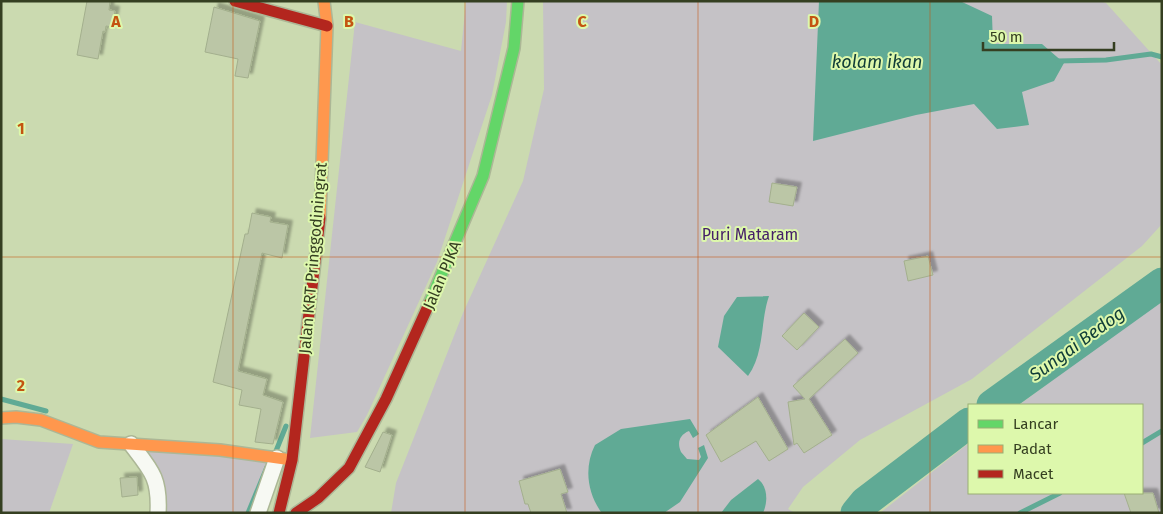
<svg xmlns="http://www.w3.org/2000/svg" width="1163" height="514" font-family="'Fira Sans',sans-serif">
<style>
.green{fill:#c5c2c6}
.water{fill:#60aa95}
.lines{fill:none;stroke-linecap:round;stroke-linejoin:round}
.stream{stroke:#60aa95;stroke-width:5}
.river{stroke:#60aa95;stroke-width:31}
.building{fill:#bbc6a6;stroke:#a3af8d;filter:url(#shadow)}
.street-casing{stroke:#acb796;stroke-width:18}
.fast-casing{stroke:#acb796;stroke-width:14}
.slow-casing{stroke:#acb796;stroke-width:14}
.jam-casing{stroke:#acb796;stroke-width:14}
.street{stroke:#f7f9f3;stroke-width:15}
.fast{stroke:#63d668;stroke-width:11}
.slow{stroke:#ff974d;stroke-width:11}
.jam{stroke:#b3261e;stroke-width:11}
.grid{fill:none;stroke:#c45410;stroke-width:1;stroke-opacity:0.55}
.labels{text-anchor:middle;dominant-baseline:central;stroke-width:4;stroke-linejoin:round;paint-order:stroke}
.park-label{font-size:16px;fill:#452068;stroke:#ddf8ac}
.street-label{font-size:16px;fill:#353f21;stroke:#ddf8ac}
.water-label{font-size:18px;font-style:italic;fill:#103d38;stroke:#ddf8ac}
.grid-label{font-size:16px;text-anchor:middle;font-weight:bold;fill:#c45410;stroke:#ddf8ac;stroke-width:4;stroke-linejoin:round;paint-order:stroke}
</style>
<defs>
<filter id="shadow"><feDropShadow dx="4.5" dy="-4.5" stdDeviation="1" flood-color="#0004"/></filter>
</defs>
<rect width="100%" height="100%" fill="#cbdab0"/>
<g class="green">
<polygon points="466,1 507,1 506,22 492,95 437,262 367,415 357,432 310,438 355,22 461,51"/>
<polygon points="543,1 1099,1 1106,3 1162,65 1162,224 1142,246 972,379 860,440 803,487 788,509 795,513 391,513 396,483 463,313 523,181 544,89"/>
<polygon points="1162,298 1162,513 880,513 969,443 969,493 1142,493 1142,405 1019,405"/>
<polygon points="1,439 73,444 49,513 1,513"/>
<polygon points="131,444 274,457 255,513 158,513 159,496"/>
</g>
<g class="water">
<polygon points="819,1 960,1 992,16 993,44 1042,44 1064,63 1054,81 1022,92 1029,125 997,129 974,104 916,115 813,141"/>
<path d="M769 296C760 322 765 352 748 376L718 347 724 316 737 297Z"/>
<path d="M690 419 699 434 693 438 689 431C679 435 677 443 681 452L687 459 699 460 701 457 698 448 704 445 708 458 680 502 664 513 601 512C587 492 584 467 595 445L621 429Z"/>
<path d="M758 479C768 487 768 502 763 513H721L731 500Z"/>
</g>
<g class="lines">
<g class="stream">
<polyline points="1057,61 1106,60 1151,54 1162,57"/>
<polyline points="1,399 46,411"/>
<polyline points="1142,443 1162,431"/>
<polyline points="276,451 286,426"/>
<polyline points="248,513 267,467"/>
<polyline points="1020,513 1060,493"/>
</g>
<g class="river">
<polyline points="992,405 1162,283"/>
<polyline points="856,513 865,502 969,423"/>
</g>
</g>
<g class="building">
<polygon points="87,1 110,1 109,10 115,11 112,27 106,26 105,32 103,31 98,59 77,55"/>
<polygon points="214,7 260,21 248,78 235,76 238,59 205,52"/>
<polygon points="772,183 797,187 793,206 769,202"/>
<polygon points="252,213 271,217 270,222 288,225 282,258 262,253 238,371 267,379 263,395 283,402 273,444 255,442 261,409 239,405 242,390 213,382 245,234 248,234"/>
<polygon points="928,256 933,275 908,281 904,261"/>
<polygon points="804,313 819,327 797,350 782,336"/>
<polygon points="845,339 858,353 809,399 832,435 804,453 797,443 794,445 788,402 805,399 793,386"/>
<polygon points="758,397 788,449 769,461 756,441 721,462 706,435"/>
<polygon points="383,432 392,435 380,472 365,467"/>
<polygon points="560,469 568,492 561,494 567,513 531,513 528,504 525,504 519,481"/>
<polygon points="137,477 138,495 122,497 120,478"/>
<polygon points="1124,493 1153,493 1159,513 1131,513"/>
</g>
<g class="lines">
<defs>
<g id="street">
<path d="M131 444C151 470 160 478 158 513"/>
<polyline points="258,513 277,458"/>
</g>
<polyline id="fast" points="429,304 483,176 514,48 518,1"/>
<g id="slow">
<polyline points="320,218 327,26 324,1"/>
<polyline points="1,418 16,417 41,420 99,442 220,450 292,460"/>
</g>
<g id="jam">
<polyline points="235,1 327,26"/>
<polyline points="279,513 292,460 320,218"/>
<polyline points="296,513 318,498 349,468 386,399 429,304"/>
</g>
</defs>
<use href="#street" class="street-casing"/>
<use href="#fast" class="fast-casing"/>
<use href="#slow" class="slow-casing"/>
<use href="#jam" class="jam-casing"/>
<use href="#street" class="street"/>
<use href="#fast" class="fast"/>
<use href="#slow" class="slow"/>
<use href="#jam" class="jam"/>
</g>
<path class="grid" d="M233 1V513M465 1V513M698 1V513M930 1V513M1 257H1162"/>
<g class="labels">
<g class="park-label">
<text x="750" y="234">Puri Mataram</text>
</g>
<g class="street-label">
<text transform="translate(313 258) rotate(-85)">Jalan KRT Pringgodiningrat</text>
<text transform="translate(442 275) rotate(-67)">Jalan PJKA</text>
</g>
<g class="water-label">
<text x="877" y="62">kolam ikan</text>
<text transform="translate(1077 344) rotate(-36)">Sungai Bedog</text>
</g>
</g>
<g class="grid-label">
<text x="116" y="27">A</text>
<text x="349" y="27">B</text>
<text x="582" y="27">C</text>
<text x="814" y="27">D</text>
<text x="21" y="134">1</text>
<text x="21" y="391">2</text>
</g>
<rect width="1163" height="514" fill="none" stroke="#353f21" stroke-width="5"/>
<rect x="968" y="404" width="175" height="90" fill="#ddf8ac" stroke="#9aae74"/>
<rect x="978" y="420" width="25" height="8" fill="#63d668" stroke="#9aae74"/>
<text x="1013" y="429" font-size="15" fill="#353f21">Lancar</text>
<rect x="978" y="445" width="25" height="8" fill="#ff974d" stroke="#9aae74"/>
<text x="1013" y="454" font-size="15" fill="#353f21">Padat</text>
<rect x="978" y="470" width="25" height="8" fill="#b3261e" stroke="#9aae74"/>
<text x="1013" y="479" font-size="15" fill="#353f21">Macet</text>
<path d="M983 42v8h131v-8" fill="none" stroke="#353f21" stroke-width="2.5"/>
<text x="990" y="42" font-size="15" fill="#353f21" stroke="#ddf8ac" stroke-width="4" paint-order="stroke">50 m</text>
</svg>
